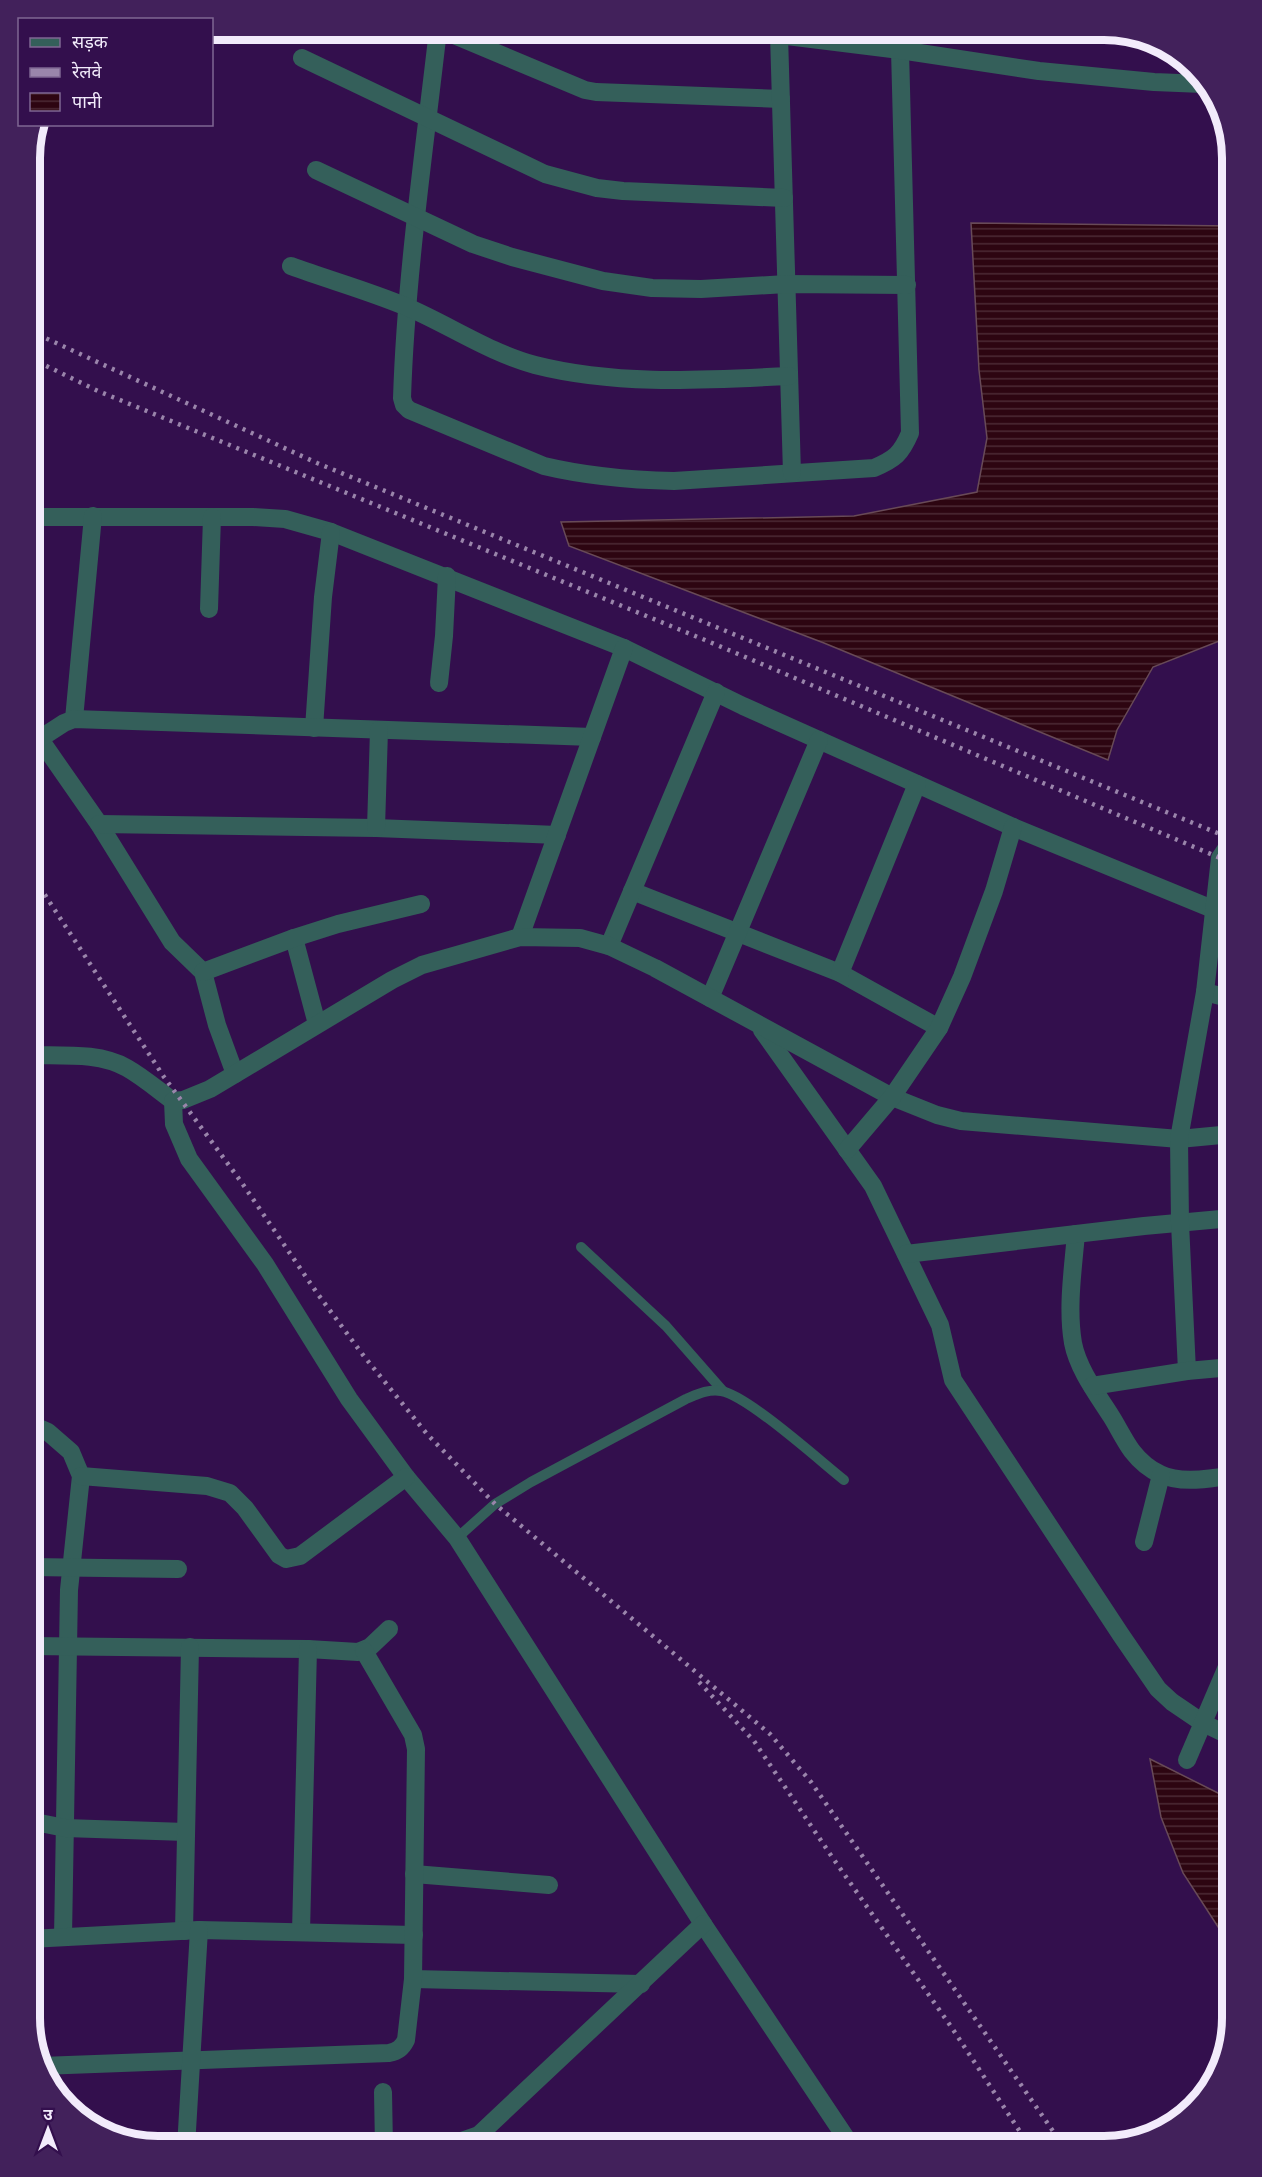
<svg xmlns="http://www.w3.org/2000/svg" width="1262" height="2177" font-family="Arial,'Noto Sans Devanagari',sans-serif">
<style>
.water{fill:url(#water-rules);stroke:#684a57;stroke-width:1.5}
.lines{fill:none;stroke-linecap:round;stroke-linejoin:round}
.lane{stroke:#345f5a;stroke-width:10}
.street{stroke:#345f5a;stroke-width:18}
.rail{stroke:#9a85ab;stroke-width:4.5;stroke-dasharray:3 6;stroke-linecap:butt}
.rim{fill:none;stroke:#f2ebfb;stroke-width:8}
</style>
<defs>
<pattern id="water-rules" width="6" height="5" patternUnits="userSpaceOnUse" patternTransform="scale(1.5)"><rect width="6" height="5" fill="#2d0511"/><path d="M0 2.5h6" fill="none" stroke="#4c2a35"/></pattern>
</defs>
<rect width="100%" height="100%" fill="#330f4d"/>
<g class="water">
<polygon points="971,223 1232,226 1232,636 1153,667 1117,730 1108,760 824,643 569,546 561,522 854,516 977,492 987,438 979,370"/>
<polygon points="1150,1759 1232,1800 1232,1933 1224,1936 1183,1873 1161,1817"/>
</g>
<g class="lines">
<g class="lane">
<polyline points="581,1247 666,1326 723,1391"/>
<path d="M457 1538 495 1504 531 1482 686 1399C698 1394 708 1389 721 1391 747 1395 820 1461 844 1480"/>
</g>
<g class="street">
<path d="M438 30C424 153 406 275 402 398L404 405 409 410 544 466C586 476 631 480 674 481L874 468C895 459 901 454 910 433L900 50"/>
<polyline points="442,30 585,90 596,92 781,99"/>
<polyline points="598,30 651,34 779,35 900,50 1039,71 1154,82 1203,84"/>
<polyline points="779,35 792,473"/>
<polyline points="302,58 545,174 597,188 623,191 784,198"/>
<polyline points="316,170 473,244 512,257 603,281 652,288 701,289 786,284 907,285"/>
<path d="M291 266C329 280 369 291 407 307 449 325 490 353 535 365 618 386 704 380 789 376"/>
<polyline points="30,517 253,517 285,519 331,532 624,648 743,706 1013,827 1232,917"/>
<polyline points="209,609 212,517"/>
<polyline points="439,683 444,636 447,576"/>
<polyline points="74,719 93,516"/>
<polyline points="30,725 99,824 172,942 203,972 217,1025 235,1074"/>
<polyline points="314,728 323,597 331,532"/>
<polyline points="30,745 64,723 74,719 592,737"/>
<polyline points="99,824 376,828 557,835"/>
<polyline points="376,828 379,730"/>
<polyline points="632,891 840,973 939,1028"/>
<polyline points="520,937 624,648"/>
<polyline points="294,938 317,1024"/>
<polyline points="609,946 716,692"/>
<polyline points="203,972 294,938 338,924 421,904"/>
<polyline points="840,973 917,784"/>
<polyline points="1205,992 1232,999"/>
<polyline points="710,998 819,740"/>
<polyline points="762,1030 873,1186 940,1325 953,1380 1121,1635 1158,1689 1172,1702 1203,1723 1232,1737"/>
<path d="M30 1055C62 1056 99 1052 127 1068 143 1077 158 1090 173 1101L183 1100 210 1089 392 980 422 965 520 937 580 938 609 946 655 968 892 1097 937 1115 961 1121 1179 1139 1232 1134"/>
<polyline points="173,1101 174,1124 189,1159 265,1264 349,1399 406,1477 457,1538 703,1924 852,2147"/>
<polyline points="847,1150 892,1097 939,1028 962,977 994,891 1013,827"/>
<path d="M1076 1234C1073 1269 1067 1308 1073 1343 1078 1369 1097 1394 1111 1416 1118 1427 1124 1440 1132 1451 1139 1460 1149 1469 1160 1474 1180 1484 1211 1479 1232 1475"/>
<polyline points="906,1254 1144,1226 1232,1218"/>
<polyline points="1187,1371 1180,1223 1179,1139 1205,992 1220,858 1232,840"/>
<polyline points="1092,1386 1187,1371 1232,1367"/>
<polyline points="30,1424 48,1432 71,1452 81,1476 69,1590 63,1937"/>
<polyline points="81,1476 207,1486 230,1493 245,1508 279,1555 286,1559 300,1556 406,1477"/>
<polyline points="1144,1542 1161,1475"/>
<polyline points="30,1567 178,1569"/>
<polyline points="30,1646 308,1649 358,1652 370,1647 389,1629"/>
<polyline points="1187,1760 1232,1655"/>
<polyline points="30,1821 65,1828 186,1832"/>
<polyline points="414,1874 549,1885"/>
<polyline points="184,1931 190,1647"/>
<polyline points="301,1932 308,1649"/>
<polyline points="30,1939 199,1930 414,1935"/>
<polyline points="413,1979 641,1984"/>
<path d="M41 2066 389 2053C398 2051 402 2048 406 2040L413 1979 416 1749 413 1735 364 1651"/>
<polyline points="383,2092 384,2147"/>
<polyline points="186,2147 199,1930"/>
<polyline points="444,2147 476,2136"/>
<polyline points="466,2147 703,1924"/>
</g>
<g class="rail">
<polyline points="30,331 317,463 1232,839"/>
<polyline points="30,358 98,391 705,640 1232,863"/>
<polyline points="30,872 164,1077 242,1183 317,1293 363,1355 427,1434 495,1504 770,1734 811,1782 1064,2147"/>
<polyline points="699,1682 754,1741 830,1854 952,2028 1030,2147"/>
</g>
</g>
<path d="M0 0H1262V2177H0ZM158 40H1104A118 118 0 0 1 1222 158V2018A118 118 0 0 1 1104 2136H158A118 118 0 0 1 40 2018V158A118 118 0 0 1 158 40Z" fill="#42215b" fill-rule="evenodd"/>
<path class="rim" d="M158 40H1104A118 118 0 0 1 1222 158V2018A118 118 0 0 1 1104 2136H158A118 118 0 0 1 40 2018V158A118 118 0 0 1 158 40Z"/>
<rect x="18" y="18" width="195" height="108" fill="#330f4d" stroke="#7f6793" stroke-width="1.5"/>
<rect x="30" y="38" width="30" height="9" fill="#345f5a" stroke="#7f6793" stroke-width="1.5"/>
<text x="72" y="48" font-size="18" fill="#f2ebfb">सड़क</text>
<rect x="30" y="68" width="30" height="9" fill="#9a85ab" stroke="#7f6793" stroke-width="1.5"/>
<text x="72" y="78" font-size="18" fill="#f2ebfb">रेलवे</text>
<rect x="30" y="93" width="30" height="18" fill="url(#water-rules)" stroke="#7f6793" stroke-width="1.5"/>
<text x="72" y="108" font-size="18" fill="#f2ebfb">पानी</text>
<g transform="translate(48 2129)" stroke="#330f4d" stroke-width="4.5" paint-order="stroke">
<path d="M0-4.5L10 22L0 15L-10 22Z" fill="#f2ebfb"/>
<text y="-9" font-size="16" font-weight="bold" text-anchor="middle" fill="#f2ebfb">उ</text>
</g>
</svg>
